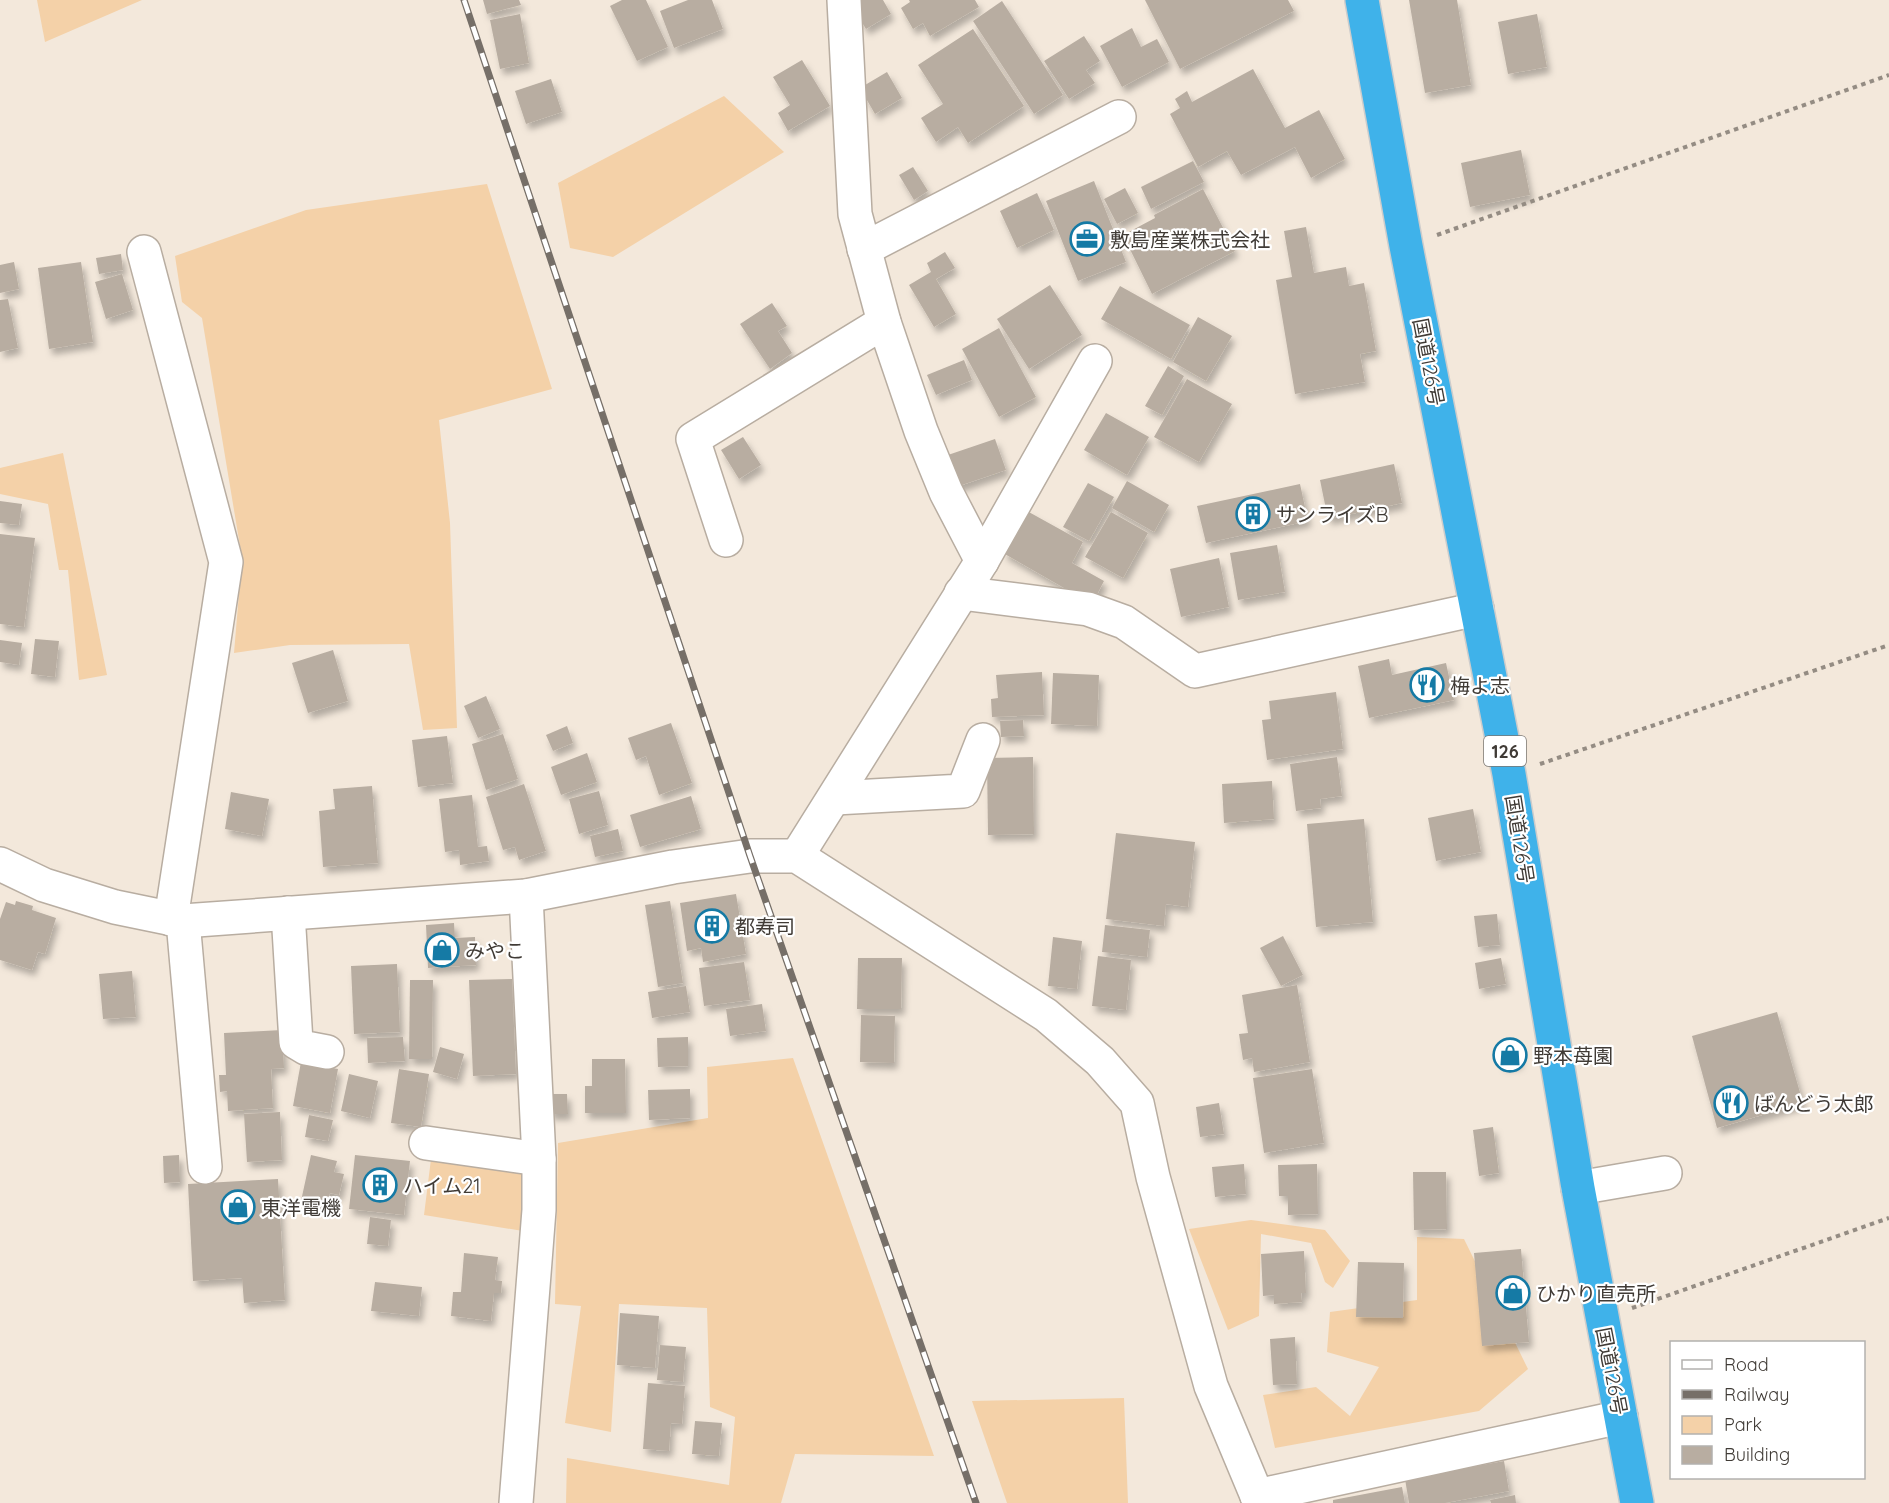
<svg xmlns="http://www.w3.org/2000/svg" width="1889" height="1503" font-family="Quicksand,'Noto Sans JP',sans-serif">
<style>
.green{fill:#f4d1a8}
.building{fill:#b8ada1;filter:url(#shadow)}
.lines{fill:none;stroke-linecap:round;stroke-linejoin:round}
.minor-casing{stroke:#b8ada1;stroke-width:36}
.highway-casing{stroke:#cdcccb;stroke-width:36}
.path{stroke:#948c83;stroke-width:4;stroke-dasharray:4.5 4.5;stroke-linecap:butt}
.minor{stroke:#fff;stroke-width:33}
.highway{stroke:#3fb2ea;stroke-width:33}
.rail-casing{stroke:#766f68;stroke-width:7}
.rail{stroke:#fff;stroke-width:4.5;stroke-dasharray:14;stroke-linecap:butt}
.labels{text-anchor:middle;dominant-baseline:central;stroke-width:4.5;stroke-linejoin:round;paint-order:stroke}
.shield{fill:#fff;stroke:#797672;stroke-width:1.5}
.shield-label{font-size:18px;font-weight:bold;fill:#403b36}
.poi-label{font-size:20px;fill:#403b36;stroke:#fff;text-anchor:start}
.street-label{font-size:20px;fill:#403b36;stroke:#fff}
</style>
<defs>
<filter id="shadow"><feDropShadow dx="3.5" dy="6" stdDeviation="3" flood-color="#0004"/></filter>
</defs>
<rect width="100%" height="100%" fill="#f3e8db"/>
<g class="green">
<polygon points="37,0 142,0 45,42"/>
<polygon points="724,96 784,152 613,257 570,248 558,183"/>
<polygon points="487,184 552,389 439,420 450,523 457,728 423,730 409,644 290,645 234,653 242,558 202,318 182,302 175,256 306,210"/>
<polygon points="63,453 107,675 79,680 68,570 59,570 48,504 0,494 0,468"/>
<polygon points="793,1058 934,1456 795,1454 781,1503 566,1503 567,1458 729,1485 735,1417 710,1407 707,1308 619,1304 611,1432 565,1423 581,1306 555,1304 558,1143 708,1118 707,1067"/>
<polygon points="431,1159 521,1170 523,1231 424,1215"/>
<polygon points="1251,1220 1325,1230 1350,1261 1333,1288 1325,1282 1311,1243 1261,1234 1259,1316 1228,1330 1189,1229"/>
<polygon points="1417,1237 1464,1239 1528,1369 1479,1411 1275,1448 1263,1395 1316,1387 1350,1416 1379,1367 1327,1352 1330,1312 1417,1300"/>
<polygon points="1124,1398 1128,1503 1007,1503 972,1401"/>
</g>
<g class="building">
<polygon points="483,0 519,0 521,5 487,14"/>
<polygon points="622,0 646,0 668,47 637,61 610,6"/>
<polygon points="688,0 712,0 723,29 674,48 660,11"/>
<polygon points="851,0 883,0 891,14 866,29 849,1"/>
<polygon points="909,0 975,0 979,7 930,36 923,23 913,29 901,8 910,2"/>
<polygon points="1145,0 1288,0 1294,11 1180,69"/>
<polygon points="1409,0 1457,0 1471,85 1425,93"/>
<polygon points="1002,1 1063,95 1034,114 973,21"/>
<polygon points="520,14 529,63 500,69 490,20"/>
<polygon points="1537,14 1547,67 1508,74 1498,22"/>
<polygon points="1132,28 1141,47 1157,39 1169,62 1122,87 1100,46"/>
<polygon points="973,29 1024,106 968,143 958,127 936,142 921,118 943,104 918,65"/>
<polygon points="1084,36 1100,61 1086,70 1095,83 1069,99 1044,61"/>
<polygon points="802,60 830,106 788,131 778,113 790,105 773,77"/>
<polygon points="1253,69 1285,128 1319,110 1345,159 1311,178 1295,147 1241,175 1227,151 1198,167 1170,114 1180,108 1175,99 1187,91 1192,102"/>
<polygon points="887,72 902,98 875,114 860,88"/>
<polygon points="551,79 562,112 526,124 515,91"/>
<polygon points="1521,150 1530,195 1470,207 1461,163"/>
<polygon points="1193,161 1204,182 1151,209 1141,187"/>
<polygon points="913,167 928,191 914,200 899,175"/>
<polygon points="1094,181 1126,262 1078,281 1046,201"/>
<polygon points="1125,188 1138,213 1117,224 1104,199"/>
<polygon points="1203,189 1235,251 1152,294 1123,235 1155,218 1154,215"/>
<polygon points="1037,193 1054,230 1017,248 1000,211"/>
<polygon points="1306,227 1314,273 1346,267 1349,286 1364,283 1376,351 1360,354 1365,382 1295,394 1276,280 1292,277 1284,231"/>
<polygon points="945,252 955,268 936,279 956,314 934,327 909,285 931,272 927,263"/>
<polygon points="121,254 123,270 99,274 96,258"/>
<polygon points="14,262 19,289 0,293 0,265"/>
<polygon points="81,262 93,342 49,349 38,268"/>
<polygon points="122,274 133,310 106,319 95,282"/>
<polygon points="1050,285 1082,335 1029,369 997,319"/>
<polygon points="1120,286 1190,325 1171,359 1101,319"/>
<polygon points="8,299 18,348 0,352 0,300"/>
<polygon points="772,303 787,326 778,331 792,353 770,369 740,324"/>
<polygon points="1198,317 1232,336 1206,381 1173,362"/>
<polygon points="999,328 1036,397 999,417 962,349"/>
<polygon points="964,360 972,380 936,395 927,375"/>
<polygon points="1168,366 1184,376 1162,415 1145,406"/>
<polygon points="1187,379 1232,404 1199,462 1154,437"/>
<polygon points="1106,413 1149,437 1127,475 1084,450"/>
<polygon points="743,437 761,465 739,479 721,450"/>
<polygon points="995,439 1006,470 956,487 945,456"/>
<polygon points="1394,464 1402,503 1328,519 1320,480"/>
<polygon points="1127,481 1169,505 1154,532 1112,508"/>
<polygon points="1088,483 1114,497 1089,541 1063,527"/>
<polygon points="1300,484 1308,521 1206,543 1197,506"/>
<polygon points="0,501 22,504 19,525 0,523"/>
<polygon points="1027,511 1083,542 1072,563 1104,581 1092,604 1003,553"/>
<polygon points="1111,512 1148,533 1123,578 1085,557"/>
<polygon points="0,534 35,538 24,627 0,624"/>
<polygon points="1277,545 1285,592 1238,600 1230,553"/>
<polygon points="1219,558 1229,607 1181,617 1170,569"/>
<polygon points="35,639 59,641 55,677 31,674"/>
<polygon points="0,640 22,643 19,665 0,662"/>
<polygon points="333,650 348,701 308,713 292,663"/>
<polygon points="1389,659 1392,675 1446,663 1454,700 1369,718 1358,666"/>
<polygon points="1042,672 1044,715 992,717 991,699 998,698 996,675"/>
<polygon points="1053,673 1099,675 1097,726 1051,724"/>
<polygon points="1336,692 1343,749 1267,760 1262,720 1271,719 1269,701"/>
<polygon points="486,696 500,729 478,738 464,706"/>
<polygon points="1023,720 1024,736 1001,737 1000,721"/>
<polygon points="671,723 692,783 659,795 646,756 636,760 628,738"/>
<polygon points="567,726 573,743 553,751 546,735"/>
<polygon points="503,734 518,779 486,790 472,744"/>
<polygon points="447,736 453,783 418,787 412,740"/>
<polygon points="587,753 597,782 561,795 551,767"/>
<polygon points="1033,757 1034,834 988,835 987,758"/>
<polygon points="1337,757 1342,796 1320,799 1321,808 1296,811 1290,764"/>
<polygon points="1272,781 1274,819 1224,823 1222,784"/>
<polygon points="524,784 546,851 519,860 515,847 503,850 486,797"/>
<polygon points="372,786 378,863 323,867 319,811 335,809 333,789"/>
<polygon points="599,791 608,825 579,834 569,799"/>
<polygon points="231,792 269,799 262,836 225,829"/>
<polygon points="472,795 478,847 487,846 489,861 460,865 459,850 445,852 439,799"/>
<polygon points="691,796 701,829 640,847 630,815"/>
<polygon points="1473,809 1481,852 1436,861 1428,818"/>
<polygon points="1364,819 1373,922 1316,927 1307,824"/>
<polygon points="618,829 623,851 595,857 590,836"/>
<polygon points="1116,833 1195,842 1188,907 1166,904 1164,926 1106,919"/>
<polygon points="736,894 746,954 703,962 701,948 687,951 680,903"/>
<polygon points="16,901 33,906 32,910 56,918 45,954 38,952 32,970 0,960 0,919 6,902 15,905"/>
<polygon points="670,901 683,983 658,987 645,905"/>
<polygon points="1497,914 1500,945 1478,947 1474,916"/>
<polygon points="454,923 455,938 475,937 476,965 428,968 426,925"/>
<polygon points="1105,925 1150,930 1147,957 1102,952"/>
<polygon points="1283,936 1303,975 1281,986 1260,948"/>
<polygon points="1053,937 1082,941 1077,989 1048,986"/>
<polygon points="1098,956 1131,960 1126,1010 1092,1006"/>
<polygon points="858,958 902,958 901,1009 857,1009"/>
<polygon points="1501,958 1506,984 1479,989 1475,963"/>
<polygon points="744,962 750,1000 704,1006 699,968"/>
<polygon points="397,964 400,1032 354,1034 351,966"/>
<polygon points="132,971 136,1017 103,1019 99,974"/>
<polygon points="512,979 516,1074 473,1076 469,980"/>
<polygon points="410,980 433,980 432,1059 409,1059"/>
<polygon points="1297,985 1310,1062 1254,1072 1252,1058 1243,1060 1239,1034 1248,1033 1242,995"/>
<polygon points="686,986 690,1012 652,1018 648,992"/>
<polygon points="762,1004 766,1031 730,1036 726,1009"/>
<polygon points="1777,1012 1803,1103 1717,1128 1692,1036"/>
<polygon points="861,1015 895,1016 894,1063 860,1062"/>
<polygon points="282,1030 284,1068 271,1069 273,1108 228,1111 227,1091 220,1092 219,1075 226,1075 224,1033"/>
<polygon points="403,1037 405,1061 368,1063 367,1038"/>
<polygon points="688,1037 688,1066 658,1067 657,1038"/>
<polygon points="1517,1046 1519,1063 1502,1065 1500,1048"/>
<polygon points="440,1047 464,1054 457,1079 433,1072"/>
<polygon points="592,1059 625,1059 626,1113 585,1113 585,1086 592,1086"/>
<polygon points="301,1062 338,1069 330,1113 293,1106"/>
<polygon points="399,1069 429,1074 421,1127 391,1123"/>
<polygon points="1312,1069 1324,1143 1264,1153 1253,1078"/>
<polygon points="349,1074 378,1081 370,1118 341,1111"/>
<polygon points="690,1089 690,1118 649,1120 648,1090"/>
<polygon points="548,1094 567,1094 568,1114 549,1114"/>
<polygon points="1219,1103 1224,1134 1200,1137 1196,1107"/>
<polygon points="280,1112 282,1160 247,1162 244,1114"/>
<polygon points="309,1115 333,1120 328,1141 305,1137"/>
<polygon points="1493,1127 1499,1173 1479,1176 1473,1130"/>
<polygon points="179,1155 180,1182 164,1183 163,1156"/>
<polygon points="311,1155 337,1161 334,1172 344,1174 339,1195 330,1193 326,1206 301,1201"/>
<polygon points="355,1155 410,1161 404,1215 349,1209"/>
<polygon points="1244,1164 1246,1194 1215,1197 1212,1167"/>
<polygon points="1317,1164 1318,1214 1288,1215 1288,1196 1279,1196 1278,1165"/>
<polygon points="1413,1172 1446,1172 1447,1229 1414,1230"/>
<polygon points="278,1179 285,1300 244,1303 242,1278 193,1281 188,1184"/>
<polygon points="370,1217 391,1220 388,1246 367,1244"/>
<polygon points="1521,1249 1529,1342 1482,1346 1474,1253"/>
<polygon points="1304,1251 1306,1293 1301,1293 1302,1302 1274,1304 1274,1295 1263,1296 1261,1254"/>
<polygon points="464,1253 498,1257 495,1280 502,1281 501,1293 494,1293 491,1321 451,1316 453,1292 461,1292"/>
<polygon points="1358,1262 1404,1263 1403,1318 1356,1317"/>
<polygon points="375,1282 422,1287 419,1316 371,1311"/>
<polygon points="620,1313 659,1316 655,1368 617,1365"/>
<polygon points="1295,1337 1297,1384 1273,1385 1270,1339"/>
<polygon points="660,1345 686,1347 683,1382 657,1380"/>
<polygon points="648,1383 685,1386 682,1424 671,1423 669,1451 643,1449"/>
<polygon points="695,1421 722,1423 719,1456 692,1454"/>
<polygon points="1504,1461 1509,1491 1445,1503 1409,1503 1405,1479"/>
<polygon points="1402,1487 1405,1503 1333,1503 1333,1500"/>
<polygon points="1515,1495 1516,1503 1491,1503 1490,1500"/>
</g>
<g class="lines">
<defs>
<g id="minor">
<polyline points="844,0 855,214 884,322 921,431 946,492 982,561"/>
<polyline points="864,249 1119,117"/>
<polyline points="144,252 226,562 171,919"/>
<polyline points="726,540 693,439 884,322"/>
<polyline points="961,593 1088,609 1124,622 1195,671 1477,609"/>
<polyline points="835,798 963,791 983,740"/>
<polyline points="797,856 982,561 1095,361"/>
<polyline points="0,864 44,885 115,907 183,921 526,896 673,867 750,856 797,856 1046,1015 1100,1061 1137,1103 1153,1177 1211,1386 1260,1503"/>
<polyline points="288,913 296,1042 306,1048 327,1052"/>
<polyline points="183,921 205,1167"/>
<polyline points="426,1143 539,1159"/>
<polyline points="1578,1188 1665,1173"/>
<polyline points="1257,1496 1621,1417"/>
<polyline points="516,1503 539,1210 539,1159 526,896"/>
</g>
<polyline id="highway" points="1362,0 1406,246 1509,774 1578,1188 1637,1503"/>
</defs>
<use href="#minor" class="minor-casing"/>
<use href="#highway" class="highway-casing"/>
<g class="path">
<polyline points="1437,235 1889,75"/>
<polyline points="1540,764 1889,645"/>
<polyline points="1632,1308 1889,1218"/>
</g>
<use href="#minor" class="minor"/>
<use href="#highway" class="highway"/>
<defs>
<polyline id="rail" points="464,0 750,856 976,1503"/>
</defs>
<use href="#rail" class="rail-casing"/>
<use href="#rail" class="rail"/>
</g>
<defs>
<symbol id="office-ring" viewBox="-11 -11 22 22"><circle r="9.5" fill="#fff" stroke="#157aa5" stroke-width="1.5"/><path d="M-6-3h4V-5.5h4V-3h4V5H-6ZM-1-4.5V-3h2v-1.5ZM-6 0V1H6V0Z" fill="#157aa5"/></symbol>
<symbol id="building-ring" viewBox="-11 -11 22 22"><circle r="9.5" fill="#fff" stroke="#157aa5" stroke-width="1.5"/><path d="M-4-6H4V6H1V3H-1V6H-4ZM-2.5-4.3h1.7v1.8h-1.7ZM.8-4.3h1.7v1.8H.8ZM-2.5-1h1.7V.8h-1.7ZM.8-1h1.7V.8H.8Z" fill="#157aa5"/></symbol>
<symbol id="restaurant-ring" viewBox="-11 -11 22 22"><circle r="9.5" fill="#fff" stroke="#157aa5" stroke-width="1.5"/><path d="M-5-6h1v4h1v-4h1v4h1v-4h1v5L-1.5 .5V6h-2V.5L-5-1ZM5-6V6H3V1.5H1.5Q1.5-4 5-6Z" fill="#157aa5"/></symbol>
<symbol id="shop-ring" viewBox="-11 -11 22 22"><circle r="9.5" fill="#fff" stroke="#157aa5" stroke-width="1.5"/><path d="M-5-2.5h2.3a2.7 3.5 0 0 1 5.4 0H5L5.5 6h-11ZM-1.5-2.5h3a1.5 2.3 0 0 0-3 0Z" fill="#157aa5"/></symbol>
</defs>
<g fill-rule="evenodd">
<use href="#office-ring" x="1068" y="220" width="38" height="38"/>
<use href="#building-ring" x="1234" y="495" width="38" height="38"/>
<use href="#restaurant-ring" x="1408" y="666" width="38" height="38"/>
<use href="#building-ring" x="693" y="907" width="38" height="38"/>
<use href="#shop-ring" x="423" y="931" width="38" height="38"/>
<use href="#shop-ring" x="1491" y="1036" width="38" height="38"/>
<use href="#restaurant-ring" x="1712" y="1084" width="38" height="38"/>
<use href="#building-ring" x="361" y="1166" width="38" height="38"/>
<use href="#shop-ring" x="219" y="1188" width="38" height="38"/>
<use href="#shop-ring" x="1494" y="1274" width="38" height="38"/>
</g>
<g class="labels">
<rect class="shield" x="1484" y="736" width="42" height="30" rx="4.5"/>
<g class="shield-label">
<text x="1505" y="751">126</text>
</g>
<g class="poi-label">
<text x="1110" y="239">敷島産業株式会社</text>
<text x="1276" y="514">サンライズB</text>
<text x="1450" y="685">梅よ志</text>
<text x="735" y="926">都寿司</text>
<text x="465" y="950">みやこ</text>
<text x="1533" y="1055">野本苺園</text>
<text x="1754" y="1103">ばんどう太郎</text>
<text x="403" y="1185">ハイム21</text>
<text x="261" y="1207">東洋電機</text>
<text x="1536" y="1293">ひかり直売所</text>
</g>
<g class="street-label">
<text transform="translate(1429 362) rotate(79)">国道126号</text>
<text transform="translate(1520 839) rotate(81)">国道126号</text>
<text transform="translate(1612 1371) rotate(79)">国道126号</text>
</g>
</g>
<rect x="1670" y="1341" width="195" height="138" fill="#ffffff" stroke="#b3b1af" stroke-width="1.5"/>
<rect x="1682" y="1360" width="30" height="9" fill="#ffffff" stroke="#b3b1af" stroke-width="1.5"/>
<text x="1724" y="1371" font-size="18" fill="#403b36">Road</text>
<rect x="1682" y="1390" width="30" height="9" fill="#766f68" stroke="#b3b1af" stroke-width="1.5"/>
<text x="1724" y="1401" font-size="18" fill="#403b36">Railway</text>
<rect x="1682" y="1416" width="30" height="18" fill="#f4d1a8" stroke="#b3b1af" stroke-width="1.5"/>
<text x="1724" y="1431" font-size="18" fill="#403b36">Park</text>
<rect x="1682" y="1446" width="30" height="18" fill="#b8ada1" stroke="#b3b1af" stroke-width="1.5"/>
<text x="1724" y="1461" font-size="18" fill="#403b36">Building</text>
</svg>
